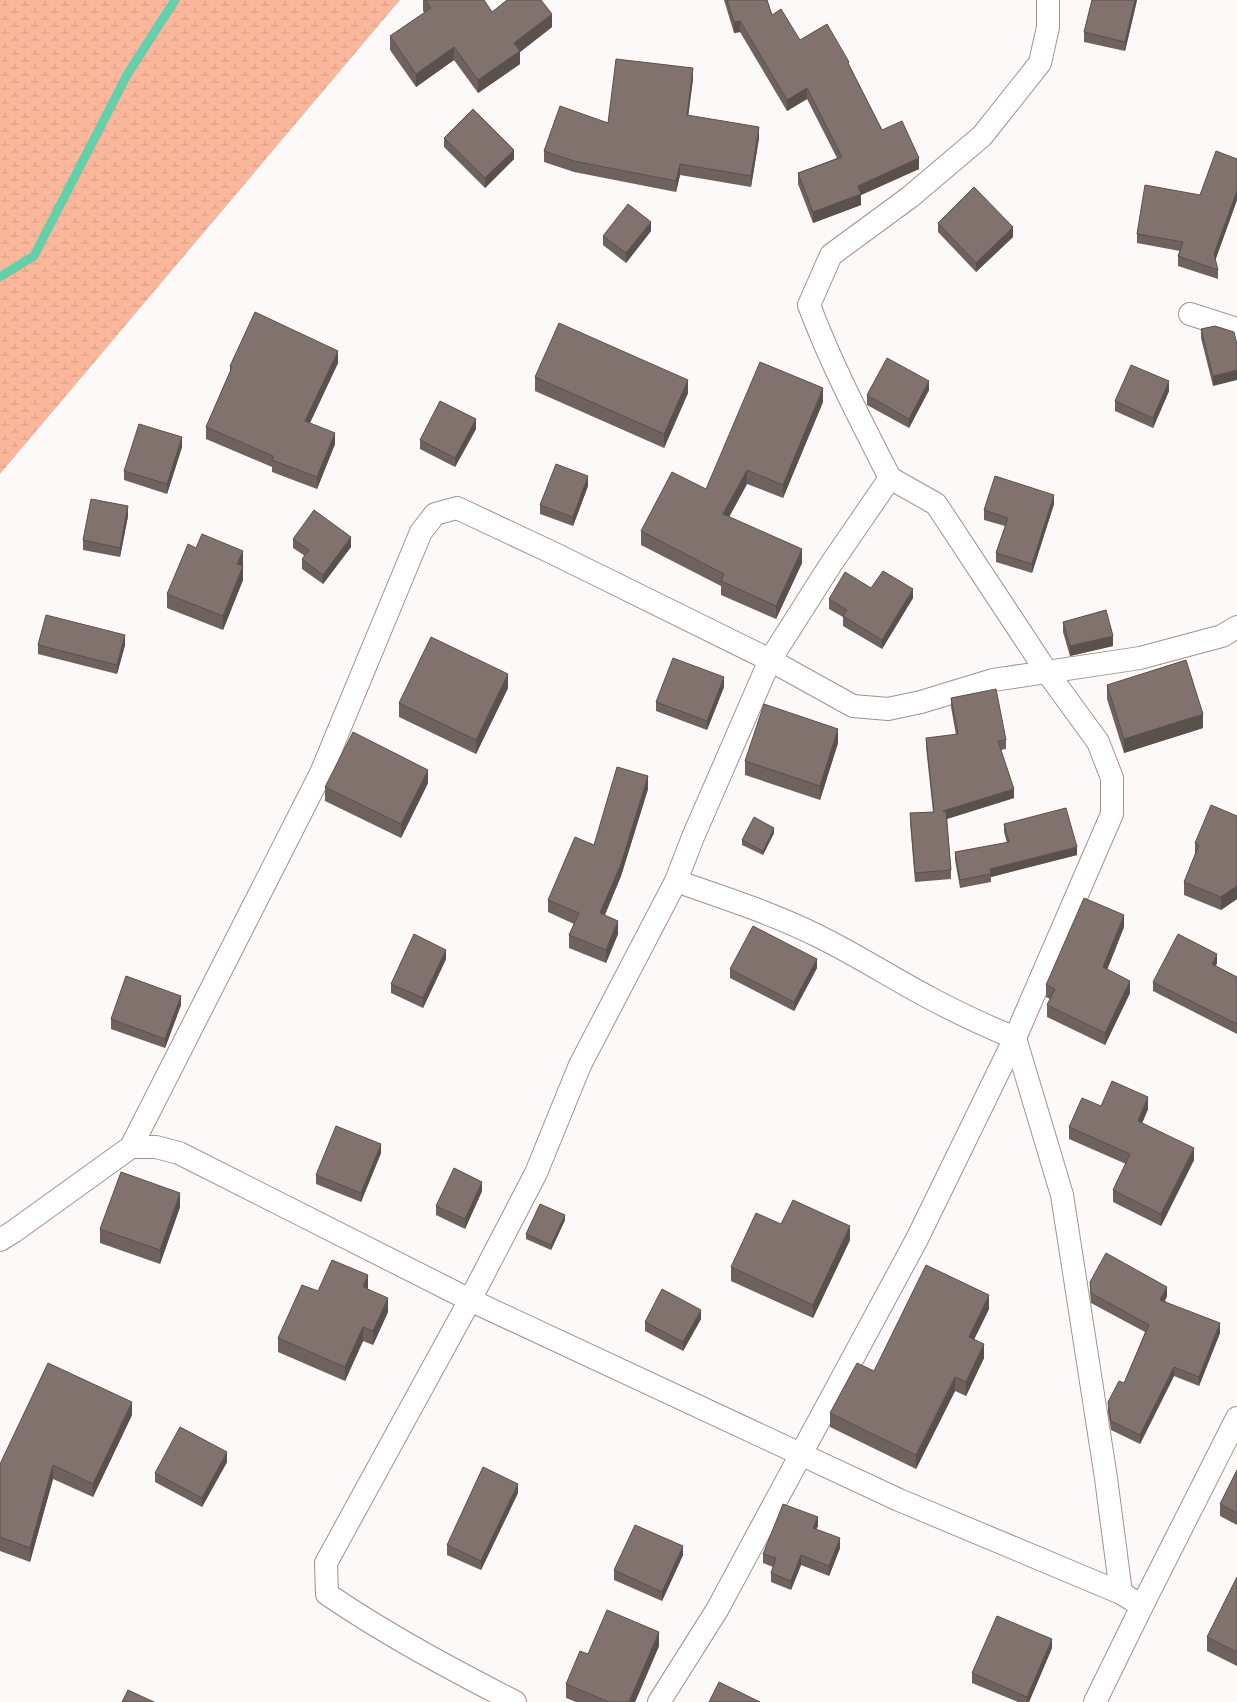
<svg xmlns="http://www.w3.org/2000/svg" width="1237" height="1702" font-family="Roboto,sans-serif">
<style>
.wetland{fill:url(#wetland-marsh)}
.lines{fill:none;stroke-linecap:round;stroke-linejoin:round}
.stream{stroke:#63d0ab;stroke-width:9}
.minor-casing{stroke:#a2928c;stroke-width:24}
.minor{stroke:#fff;stroke-width:22}
.wall{fill:#6f625e}
.shaded-wall{fill:#5a504c}
.building{fill:#81726d;stroke:#5a504c}
</style>
<defs>
<pattern id="wetland-marsh" width="20" height="14" patternUnits="userSpaceOnUse"><rect width="20" height="14" fill="#fbb79c"/><path d="M1 5h8M5 5V1M11 12h8M15 12V8" fill="none" stroke="#d79d86"/></pattern>
</defs>
<rect width="100%" height="100%" fill="#fdf9f8"/>
<polygon class="wetland" points="0,0 400,0 0,474"/>
<g class="lines">
<polyline class="stream" points="0,277 34,256 127,75 175,0"/>
<defs>
<g id="minor">
<polyline points="1190,314 1237,329"/>
<path d="M676 881C724 898 772 913 818 936 857 955 892 978 930 998 958 1013 986 1026 1015 1038L1062 1195 1106 1478 1121 1593"/>
<polyline points="131,1147 156,1147 179,1153 470,1300 899,1500 1121,1593 1142,1606"/>
<polyline points="0,1240 13,1232 131,1147 321,773 421,532 435,514 457,508 553,553 770,660 853,706 888,709 921,702 993,680 1140,658 1222,636 1237,627"/>
<path d="M515 1702C451 1669 387 1635 327 1594L326 1563 470 1300 536 1173 580 1065 676 881 693 837 770 660 831 564 890 478C861 421 831 364 809 305L831 255 910 197 982 136 1040 63 1048 27V0"/>
<polyline points="659,1702 717,1610 917,1239 1015,1038 1112,814 1112,778 1098,742 1047,672 936,504 890,478"/>
<polyline points="1095,1702 1142,1606 1237,1418"/>
</g>
</defs>
<use href="#minor" class="minor-casing"/>
<use href="#minor" class="minor"/>
</g>
<g class="wall">
<polygon points="423,0 484,0 492,12 552,27 520,52 520,64 478,93 454,60 416,87 390,50 390,36 425,13 423,11"/>
<polygon points="724,0 767,0 772,15 800,40 849,65 882,130 919,169 861,195 861,205 813,223 798,184 798,173 837,158 807,99 787,111 740,32 734,33"/>
<polygon points="1092,0 1137,0 1125,51 1084,42 1084,32"/>
<polygon points="693,79 688,115 759,138 751,187 680,175 676,192 574,172 544,162 544,151 608,123"/>
<polygon points="444,138 514,159 485,188 444,147"/>
<polygon points="1237,159 1237,200 1215,260 1218,270 1218,279 1178,266 1178,256 1180,251 1137,243 1137,234 1200,195"/>
<polygon points="938,223 1013,237 976,272 938,232"/>
<polygon points="651,231 626,263 603,245 603,236"/>
<polygon points="1215,326 1213,386 1201,338 1201,329"/>
<polygon points="338,363 310,423 335,444 317,489 272,472 272,467 206,439 206,427 230,372 230,366"/>
<polygon points="535,377 688,393 664,448 535,391"/>
<polygon points="929,390 909,428 867,405 867,395"/>
<polygon points="1169,391 1153,428 1115,411 1115,401"/>
<polygon points="823,402 783,498 747,484 729,517 802,563 776,619 721,595 721,586 641,545 641,531 706,489"/>
<polygon points="476,429 455,467 420,449 420,440"/>
<polygon points="182,447 167,494 124,480 124,471"/>
<polygon points="588,486 573,526 540,514 540,505"/>
<polygon points="1054,504 1032,573 996,562 996,553 1005,526 984,520 984,510"/>
<polygon points="128,516 120,557 83,550 83,540"/>
<polygon points="293,539 351,547 323,584 302,569 302,559 305,556 293,548"/>
<polygon points="196,548 243,565 243,580 223,630 167,608 167,594"/>
<polygon points="871,588 913,598 882,649 843,626 843,617 829,609 829,599"/>
<polygon points="1063,622 1113,646 1070,656 1063,632"/>
<polygon points="38,645 125,645 117,674 38,654"/>
<polygon points="1107,685 1203,728 1124,753 1107,699"/>
<polygon points="724,687 707,730 656,711 656,702"/>
<polygon points="508,688 476,754 399,717 399,703"/>
<polygon points="951,698 1006,740 1006,749 1001,750 1014,798 947,819 951,870 951,879 915,882 910,822 910,813 933,812 926,747 926,738 956,735 951,707"/>
<polygon points="838,743 820,800 745,775 745,761"/>
<polygon points="428,783 401,838 325,801 325,787"/>
<polygon points="648,789 621,876 605,915 618,934 606,963 569,948 569,935 574,924 548,912 548,900 594,845"/>
<polygon points="1237,816 1237,899 1221,910 1184,895 1184,882 1195,854 1195,843"/>
<polygon points="1004,824 1077,855 991,877 991,882 960,888 955,860 955,852 1007,843 1004,832"/>
<polygon points="774,833 763,855 742,845 742,840"/>
<polygon points="1124,927 1107,970 1130,993 1105,1045 1047,1017 1047,1005 1050,999 1046,997 1046,985"/>
<polygon points="446,959 423,1008 391,993 391,984"/>
<polygon points="1217,963 1216,966 1237,977 1237,1034 1153,991 1153,982"/>
<polygon points="817,968 794,1011 730,978 730,969"/>
<polygon points="181,1005 165,1048 111,1029 111,1019"/>
<polygon points="1101,1106 1148,1109 1142,1123 1194,1160 1161,1226 1113,1202 1113,1190 1126,1164 1069,1139 1069,1127"/>
<polygon points="381,1153 361,1202 316,1184 316,1175"/>
<polygon points="482,1191 465,1229 436,1215 436,1206"/>
<polygon points="180,1207 160,1264 100,1243 100,1229"/>
<polygon points="565,1220 551,1250 526,1239 526,1234"/>
<polygon points="781,1224 850,1240 813,1318 731,1281 731,1267"/>
<polygon points="1090,1282 1167,1296 1165,1301 1220,1333 1199,1386 1174,1376 1140,1444 1111,1430 1108,1412 1108,1402 1124,1383 1145,1332 1091,1303 1090,1292"/>
<polygon points="368,1289 388,1312 373,1345 363,1341 345,1381 278,1352 278,1338 318,1291"/>
<polygon points="989,1309 974,1339 984,1358 966,1396 955,1391 916,1469 830,1427 830,1413"/>
<polygon points="701,1319 683,1351 645,1331 645,1322"/>
<polygon points="132,1415 93,1497 53,1479 30,1562 0,1551 0,1464"/>
<polygon points="227,1462 202,1507 155,1482 155,1473"/>
<polygon points="1237,1470 1237,1525 1220,1516 1220,1504"/>
<polygon points="518,1493 481,1570 447,1555 447,1545"/>
<polygon points="818,1526 816,1529 840,1548 829,1576 801,1565 791,1590 771,1582 771,1573 773,1567 763,1563 763,1554"/>
<polygon points="683,1555 662,1601 614,1580 614,1570"/>
<polygon points="1237,1577 1237,1666 1207,1651 1207,1637"/>
<polygon points="659,1646 635,1702 576,1702 566,1698 566,1684 588,1654"/>
<polygon points="1052,1648 1029,1702 1018,1702 972,1683 972,1673"/>
</g>
<g class="shaded-wall">
<polygon points="1135,0 1137,0 1125,51 1125,42"/>
<polygon points="552,14 552,27 520,52 520,64 478,93 478,80 514,43"/>
<polygon points="740,21 740,32 734,33 734,22"/>
<polygon points="454,47 454,60 416,87 416,74"/>
<polygon points="693,68 693,79 687,126 687,115"/>
<polygon points="807,88 807,99 787,111 787,100"/>
<polygon points="759,127 759,138 751,187 751,176"/>
<polygon points="514,150 514,159 485,188 485,178"/>
<polygon points="919,158 919,169 861,195 861,205 813,223 813,212 858,186"/>
<polygon points="680,164 680,175 676,192 676,181"/>
<polygon points="1237,191 1237,200 1214,264 1214,254"/>
<polygon points="651,222 651,231 626,263 626,253"/>
<polygon points="1013,227 1013,237 976,272 976,263"/>
<polygon points="338,351 338,363 305,433 305,421"/>
<polygon points="1237,370 1237,380 1213,386 1213,376"/>
<polygon points="688,380 688,393 664,448 664,434"/>
<polygon points="929,381 929,390 909,428 909,419"/>
<polygon points="1169,381 1169,391 1153,428 1153,418"/>
<polygon points="823,388 823,402 783,498 783,485"/>
<polygon points="476,419 476,429 455,467 455,458"/>
<polygon points="335,433 335,444 317,489 317,477"/>
<polygon points="182,437 182,447 167,494 167,484"/>
<polygon points="747,470 747,484 723,528 723,514"/>
<polygon points="588,476 588,486 573,526 573,517"/>
<polygon points="1054,495 1054,504 1032,573 1032,564"/>
<polygon points="128,506 128,516 120,557 120,548"/>
<polygon points="351,537 351,547 323,584 323,575"/>
<polygon points="802,549 802,563 776,619 776,606"/>
<polygon points="243,551 243,565 237,578 237,564"/>
<polygon points="243,566 243,580 223,630 223,616"/>
<polygon points="913,589 913,598 882,649 882,640"/>
<polygon points="125,635 125,645 117,674 117,665"/>
<polygon points="1113,636 1113,646 1070,656 1070,646"/>
<polygon points="508,674 508,688 476,754 476,740"/>
<polygon points="724,677 724,687 707,730 707,721"/>
<polygon points="1203,714 1203,728 1124,753 1124,739"/>
<polygon points="838,729 838,743 820,800 820,786"/>
<polygon points="428,770 428,783 401,838 401,824"/>
<polygon points="648,776 648,789 621,876 600,926 600,913"/>
<polygon points="1014,789 1014,798 943,820 943,811"/>
<polygon points="774,828 774,833 763,855 763,851"/>
<polygon points="1077,847 1077,855 991,877 990,869"/>
<polygon points="1237,886 1237,899 1221,910 1221,897"/>
<polygon points="1124,915 1124,927 1103,980 1103,967"/>
<polygon points="618,921 618,934 606,963 606,950"/>
<polygon points="446,950 446,959 423,1008 423,998"/>
<polygon points="1217,954 1217,963 1212,974 1212,964"/>
<polygon points="817,959 817,968 794,1011 794,1002"/>
<polygon points="1130,981 1130,993 1105,1045 1105,1033"/>
<polygon points="181,996 181,1005 165,1048 165,1039"/>
<polygon points="1148,1097 1148,1109 1138,1133 1138,1121"/>
<polygon points="381,1144 381,1153 361,1202 361,1193"/>
<polygon points="1194,1148 1194,1160 1161,1226 1161,1214"/>
<polygon points="482,1182 482,1191 465,1229 465,1219"/>
<polygon points="180,1193 180,1207 160,1264 160,1250"/>
<polygon points="565,1215 565,1220 551,1250 551,1245"/>
<polygon points="850,1226 850,1240 813,1318 813,1305"/>
<polygon points="368,1275 368,1289 363,1287"/>
<polygon points="1167,1287 1167,1296 1160,1309 1160,1300"/>
<polygon points="989,1295 989,1309 969,1350 969,1337"/>
<polygon points="388,1298 388,1312 373,1345 373,1331"/>
<polygon points="701,1310 701,1319 683,1351 683,1342"/>
<polygon points="1220,1323 1220,1333 1199,1386 1199,1377"/>
<polygon points="363,1327 363,1341 345,1381 345,1367"/>
<polygon points="984,1344 984,1358 966,1396 966,1382"/>
<polygon points="1174,1367 1174,1376 1140,1444 1140,1435"/>
<polygon points="955,1377 955,1391 916,1469 916,1455"/>
<polygon points="132,1402 132,1415 93,1497 93,1484"/>
<polygon points="227,1452 227,1462 202,1507 202,1498"/>
<polygon points="53,1465 53,1479 30,1562 30,1548"/>
<polygon points="518,1484 518,1493 481,1570 481,1561"/>
<polygon points="818,1517 818,1526 813,1537 813,1528"/>
<polygon points="840,1538 840,1548 829,1576 829,1566"/>
<polygon points="683,1546 683,1555 662,1601 662,1592"/>
<polygon points="801,1555 801,1565 791,1590 791,1581"/>
<polygon points="659,1632 659,1646 635,1702 629,1702"/>
<polygon points="1052,1639 1052,1648 1029,1702 1027,1702 1027,1697"/>
</g>
<g class="building">
<polygon points="425,0 484,0 492,12 507,0 541,0 552,14 514,43 520,51 478,80 454,47 416,74 390,36 431,8"/>
<polygon points="727,0 767,0 772,15 781,9 800,40 827,24 849,62 848,63 882,130 902,121 919,158 858,186 861,194 813,212 798,173 842,157 807,88 787,100 740,21 734,22"/>
<polygon points="1092,0 1135,0 1125,42 1084,32"/>
<polygon points="616,59 693,68 687,115 759,127 751,176 680,164 676,181 574,161 544,151 560,106 608,123"/>
<polygon points="473,109 514,150 485,178 444,138"/>
<polygon points="1216,151 1237,159 1237,191 1214,254 1218,270 1178,256 1183,242 1137,234 1145,185 1200,195"/>
<polygon points="974,187 1013,227 976,263 938,223"/>
<polygon points="628,204 651,222 626,253 603,236"/>
<polygon points="255,312 338,351 305,421 335,433 317,477 272,460 273,456 206,427 232,367 230,366"/>
<polygon points="559,323 688,380 664,434 535,377"/>
<polygon points="1215,326 1234,332 1237,345 1237,370 1213,376 1201,329"/>
<polygon points="887,358 929,381 909,419 867,395"/>
<polygon points="760,362 823,388 783,485 747,470 723,514 802,549 776,606 721,581 724,574 641,531 672,472 706,489"/>
<polygon points="1131,365 1169,381 1153,418 1115,401"/>
<polygon points="440,401 476,419 455,458 420,440"/>
<polygon points="139,424 182,437 167,484 124,471"/>
<polygon points="556,464 588,476 573,517 540,505"/>
<polygon points="995,476 1054,495 1032,564 996,553 1008,518 984,510"/>
<polygon points="91,499 128,506 120,548 83,540"/>
<polygon points="314,510 351,537 323,575 302,559 309,550 293,539"/>
<polygon points="202,534 243,551 237,564 243,566 223,616 167,594 188,544 196,548"/>
<polygon points="883,571 913,589 882,640 843,616 847,610 829,599 845,572 871,588"/>
<polygon points="1106,610 1113,636 1070,646 1063,622"/>
<polygon points="46,615 125,635 117,665 38,645"/>
<polygon points="431,637 508,674 476,740 399,703"/>
<polygon points="673,658 724,677 707,721 656,702"/>
<polygon points="1186,660 1203,714 1124,739 1107,685"/>
<polygon points="996,689 1006,740 998,741 1014,789 943,811 946,811 951,870 915,873 910,813 934,812 926,738 958,734 951,698"/>
<polygon points="764,704 838,729 820,786 745,761"/>
<polygon points="353,732 428,770 401,824 325,787"/>
<polygon points="617,767 648,776 621,864 600,913 618,921 606,950 569,935 579,913 548,900 575,837 594,845"/>
<polygon points="1211,805 1237,816 1237,886 1221,897 1184,882 1199,845 1195,843"/>
<polygon points="1066,808 1077,847 990,869 991,874 960,880 955,852 1009,842 1004,824"/>
<polygon points="754,817 774,828 763,851 742,840"/>
<polygon points="1084,898 1124,915 1103,967 1130,981 1105,1033 1047,1005 1055,989 1046,985"/>
<polygon points="753,926 817,959 794,1002 730,969"/>
<polygon points="414,934 446,950 423,998 391,984"/>
<polygon points="1178,934 1217,954 1212,964 1237,977 1237,1024 1153,982"/>
<polygon points="126,976 181,996 165,1039 111,1019"/>
<polygon points="1112,1081 1148,1097 1138,1121 1194,1148 1161,1214 1113,1190 1130,1154 1069,1127 1082,1098 1101,1106"/>
<polygon points="336,1126 381,1144 361,1193 316,1175"/>
<polygon points="454,1168 482,1182 465,1219 436,1206"/>
<polygon points="121,1172 180,1193 160,1250 100,1229"/>
<polygon points="793,1200 850,1226 813,1305 731,1267 756,1213 781,1224"/>
<polygon points="540,1204 565,1215 551,1245 526,1234"/>
<polygon points="1106,1253 1167,1287 1160,1300 1220,1323 1199,1377 1174,1367 1140,1435 1111,1421 1108,1402 1119,1381 1124,1383 1149,1325 1091,1293 1090,1282"/>
<polygon points="332,1260 368,1275 363,1287 388,1298 373,1331 363,1327 345,1367 278,1338 302,1285 318,1291"/>
<polygon points="926,1265 989,1295 969,1337 984,1344 966,1382 955,1377 916,1455 830,1413 857,1363 874,1371"/>
<polygon points="662,1289 701,1310 683,1342 645,1322"/>
<polygon points="48,1363 132,1402 93,1484 53,1465 30,1548 0,1537 0,1464"/>
<polygon points="180,1427 227,1452 202,1498 155,1473"/>
<polygon points="483,1467 518,1484 481,1561 447,1545"/>
<polygon points="1237,1470 1237,1513 1220,1504"/>
<polygon points="783,1504 818,1517 813,1528 840,1538 829,1566 801,1555 791,1581 771,1573 776,1558 763,1554"/>
<polygon points="635,1525 683,1546 662,1592 614,1570"/>
<polygon points="1237,1577 1237,1652 1207,1637"/>
<polygon points="607,1610 659,1632 629,1702 609,1702 566,1684 580,1651 588,1654"/>
<polygon points="997,1616 1052,1639 1027,1697 972,1673"/>
<polygon points="719,1682 760,1702 709,1702"/>
<polygon points="128,1690 154,1702 122,1702"/>
</g>
</svg>
